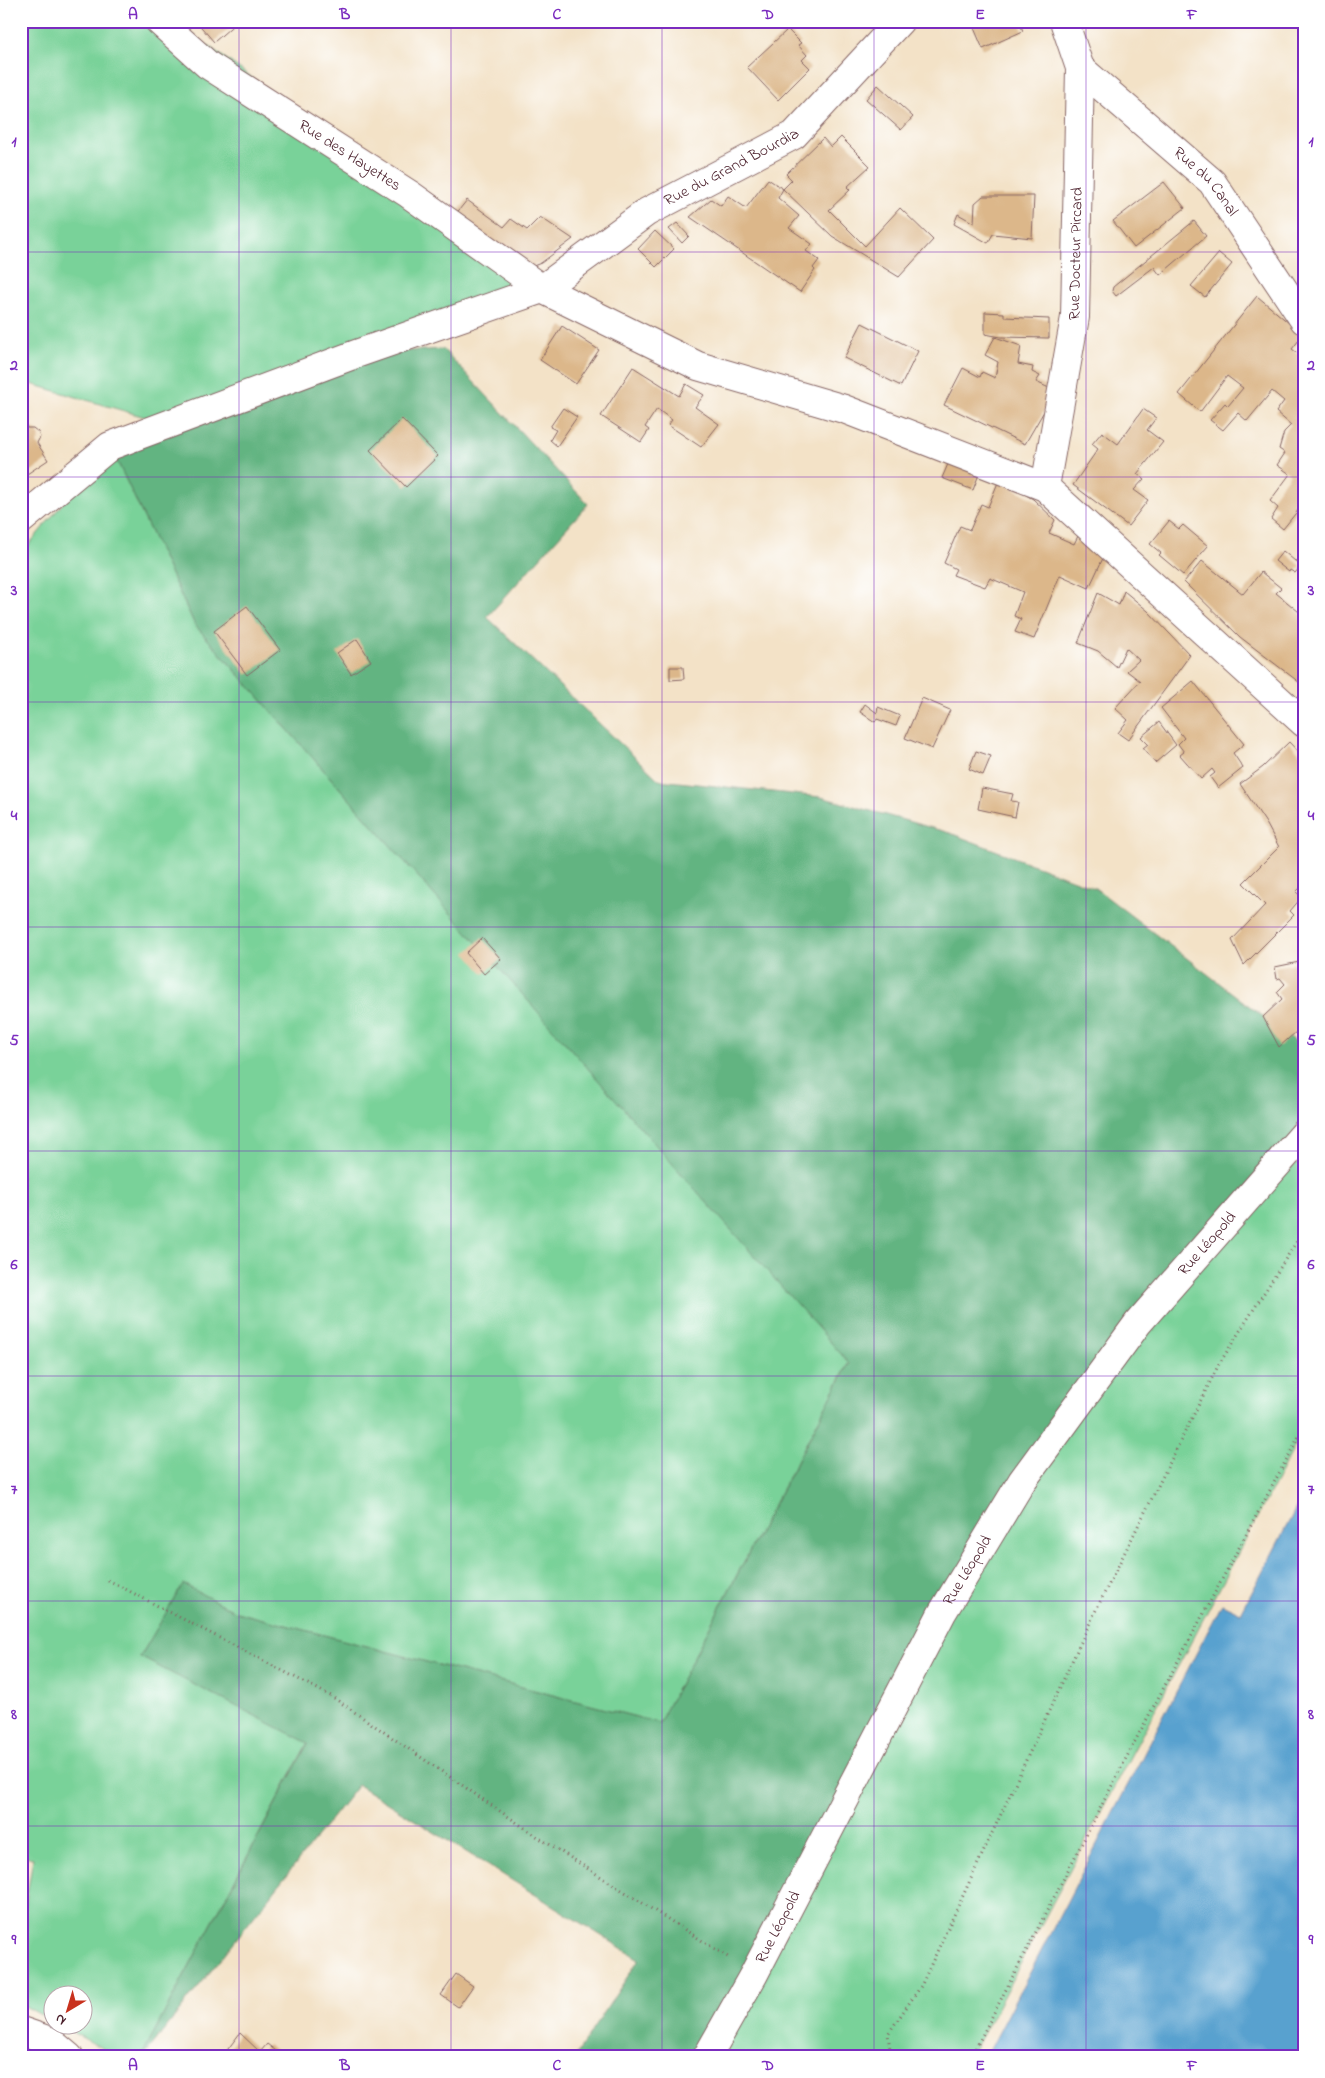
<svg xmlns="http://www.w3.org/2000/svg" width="1325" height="2078" font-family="'Indie Flower',sans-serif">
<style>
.green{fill:#79d299;stroke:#627862}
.forest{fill:#62b481;stroke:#566a56}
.water{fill:#59a1cf;stroke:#52607d}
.building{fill:#dcb78a}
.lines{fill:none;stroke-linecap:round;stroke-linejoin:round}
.minor-casing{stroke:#856362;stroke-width:30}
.tertiary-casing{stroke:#856362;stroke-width:30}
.path{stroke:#856362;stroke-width:3;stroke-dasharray:1 4;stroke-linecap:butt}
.minor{stroke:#fff;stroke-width:28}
.tertiary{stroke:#fff;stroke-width:28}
.grid{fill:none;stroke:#7b2cbf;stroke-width:1;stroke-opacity:0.55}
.labels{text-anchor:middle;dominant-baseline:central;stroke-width:4;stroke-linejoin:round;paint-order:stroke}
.street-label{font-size:16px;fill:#4a1f2b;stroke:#fff}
.neatline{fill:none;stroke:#7b2cbf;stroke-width:2}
.grid-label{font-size:16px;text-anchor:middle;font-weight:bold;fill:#7b2cbf}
</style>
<rect width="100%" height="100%" fill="#fff"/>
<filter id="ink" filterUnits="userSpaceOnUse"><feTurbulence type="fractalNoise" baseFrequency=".02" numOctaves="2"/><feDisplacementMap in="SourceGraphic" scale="10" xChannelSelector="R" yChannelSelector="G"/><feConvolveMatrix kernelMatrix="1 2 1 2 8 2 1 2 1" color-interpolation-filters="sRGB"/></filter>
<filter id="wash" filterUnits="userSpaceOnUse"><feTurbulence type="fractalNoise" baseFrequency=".0096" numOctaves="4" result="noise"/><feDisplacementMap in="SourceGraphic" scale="20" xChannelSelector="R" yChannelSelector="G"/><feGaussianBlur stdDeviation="1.12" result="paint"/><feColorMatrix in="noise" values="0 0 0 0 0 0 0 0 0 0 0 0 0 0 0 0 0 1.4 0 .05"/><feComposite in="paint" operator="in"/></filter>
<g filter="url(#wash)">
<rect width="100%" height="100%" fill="#f3e2c7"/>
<g class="green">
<polygon points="21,21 174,21 542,289 169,424 21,381"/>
<polygon points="110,446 195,625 849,1362 659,1723 236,1612 183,1585 140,1657 308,1742 141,2057 118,2057 61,2026 82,2026 82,1996 52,1996 52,2021 21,2004 21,1932 33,1858 21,1856 21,554"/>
<polygon points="1304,1155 1304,1429 971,2057 706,2057 970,1566 1187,1265"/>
</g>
<polygon class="forest" points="443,349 588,504 487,617 659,780 821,797 950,833 1095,888 1299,1044 1304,1039 1304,1137 1187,1265 994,1528 707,2057 575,2057 639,1959 358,1785 143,2057 141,2057 308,1743 140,1657 183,1584 236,1612 659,1723 849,1363 195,625 110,446 356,354"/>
<polygon class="water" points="1304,1493 1304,2057 986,2057 1222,1604 1241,1613"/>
<g id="blocks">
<g class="building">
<polygon points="196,21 238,21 214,42"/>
<polygon points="774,21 798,21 789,31 801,43 798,45 807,55 802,60 810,68 778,100 747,67 786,31"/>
<polygon points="971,21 1019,21 1023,31 983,49"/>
<polygon points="878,85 913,117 901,130 866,99"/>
<polygon points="841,137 870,166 847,187 850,190 829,210 865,246 900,208 933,240 899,277 832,236 783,189 792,180 786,174 823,138 831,147"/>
<polygon points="768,179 783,189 778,198 799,216 789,228 812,244 806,251 819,260 813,268 815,270 800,292 690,217 711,199 721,206 728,196 746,208"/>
<polygon points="1164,182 1185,208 1134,248 1113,221"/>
<polygon points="983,196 1034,196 1032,238 993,234 988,243 954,224 958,214 974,223 975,203"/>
<polygon points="467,200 504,227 511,219 527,230 540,217 573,239 541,263 528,268 455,215"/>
<polygon points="1194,221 1206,236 1160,275 1154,267 1116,296 1112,291 1113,287"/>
<polygon points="677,223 689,236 682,243 669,229"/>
<polygon points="655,231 674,249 656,267 638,249"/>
<polygon points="1219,253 1232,264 1205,297 1191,286"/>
<polygon points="1257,296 1303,335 1292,349 1304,358 1304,503 1283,529 1271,519 1278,508 1270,501 1290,474 1277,465 1285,453 1279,449 1284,432 1291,425 1276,412 1284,401 1272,391 1247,421 1238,413 1223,430 1210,420 1225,403 1228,406 1243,388 1227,376 1200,412 1179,394"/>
<polygon points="985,312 1004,313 1004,317 1049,319 1049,338 1001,337 985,334"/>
<polygon points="862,323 918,351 901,386 844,358"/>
<polygon points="562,326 599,350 576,384 540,360"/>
<polygon points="995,337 1021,346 1018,364 1033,367 1032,372 1040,376 1036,382 1049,388 1047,406 1025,444 944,405 963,368 980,377 982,372 995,378 998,362 985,355"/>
<polygon points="633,367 679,396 686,384 704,395 695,407 719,424 701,447 668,425 672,420 657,409 645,427 649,430 641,442 601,416"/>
<polygon points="563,408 577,417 557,446 550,440 556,430 550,427"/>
<polygon points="1143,409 1156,418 1147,430 1163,442 1137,474 1144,479 1134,490 1148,500 1128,526 1073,485 1098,449 1092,444 1102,432 1118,444"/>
<polygon points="402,419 438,456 406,487 370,450"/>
<polygon points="21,420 27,428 33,428 38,432 40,437 37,443 48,460 21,478"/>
<polygon points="951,457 981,469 973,490 942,478"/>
<polygon points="999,480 1033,499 1055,520 1049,533 1074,544 1079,534 1104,556 1089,588 1060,575 1034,639 1015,632 1021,619 1014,616 1023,592 990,578 985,587 953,575 956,569 944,563 960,526 970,530 981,504 988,507"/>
<polygon points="1169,521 1179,529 1183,525 1208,546 1183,575 1159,555 1161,553 1150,544"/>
<polygon points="1283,551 1301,566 1295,573 1290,570 1289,572 1275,561"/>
<polygon points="1202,561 1243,594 1261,572 1281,588 1276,593 1304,616 1304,686 1240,637 1184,582"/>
<polygon points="1124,591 1148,611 1190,655 1128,740 1118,733 1128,720 1115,708 1140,681 1127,671 1139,660 1126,648 1117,667 1098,651 1078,643 1098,593 1119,605"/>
<polygon points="247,606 280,650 247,675 214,631"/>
<polygon points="357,639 371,661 351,674 337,653"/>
<polygon points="670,667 683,667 684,679 670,680"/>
<polygon points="1193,681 1244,744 1233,753 1243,768 1218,788 1210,777 1215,773 1212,769 1201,779 1180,755 1184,752 1178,744 1184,738 1161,708"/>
<polygon points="922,698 950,710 932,749 905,738"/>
<polygon points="865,704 877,713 878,707 900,716 896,726 877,719 875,722 860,712"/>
<polygon points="1159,722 1176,745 1155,763 1143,748 1148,744 1141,737"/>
<polygon points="1289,742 1304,758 1304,884 1296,892 1302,897 1290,911 1294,915 1244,965 1232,940 1265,905 1243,883 1279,847 1266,823 1240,784 1263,767"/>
<polygon points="976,751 991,756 983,775 969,769"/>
<polygon points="982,788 1013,794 1011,801 1018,802 1015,817 978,809"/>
<polygon points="482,938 501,959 484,974 466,953"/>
<polygon points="1304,961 1304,1025 1279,1047 1263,1017 1282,999 1277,992 1285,984 1280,978 1277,979 1275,967"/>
<polygon points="456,1974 473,1986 458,2007 441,1995"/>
<polygon points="240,2033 260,2052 267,2044 280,2054 278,2057 222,2057"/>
</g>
</g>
</g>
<g filter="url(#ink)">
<use href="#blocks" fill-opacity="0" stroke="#856362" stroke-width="1"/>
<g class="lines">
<defs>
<g id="minor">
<path id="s1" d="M159 21 208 65 409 194 542 289 647 212 794 135 900 21"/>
<path id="s2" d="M1080 68 1212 182 1304 320"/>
<path id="s3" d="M1045 487 1075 317 1080 68 1064 21"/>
<polyline points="21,520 110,446 356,354 542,289 698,366 844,409 1045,487 1304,723"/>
<polyline points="21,2031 50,2041 69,2057"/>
</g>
<g id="tertiary">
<path id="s4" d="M707 2057 754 1974 942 1613 1022 1481 1138 1323 1304 1134"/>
</g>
</defs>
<use href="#minor" class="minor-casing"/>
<use href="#tertiary" class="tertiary-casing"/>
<g class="path">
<polyline points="108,1580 331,1696 541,1839 728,1957"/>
<polyline points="891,2057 888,2034 921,1986 1094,1614 1219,1364 1304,1230"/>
<polyline points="971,2057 1134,1743 1304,1427"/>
</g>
<use href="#minor" class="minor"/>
<use href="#tertiary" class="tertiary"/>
</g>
</g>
<path class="grid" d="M239 21V2057M451 21V2057M662 21V2057M874 21V2057M1086 21V2057M21 252H1304M21 477H1304M21 702H1304M21 927H1304M21 1151H1304M21 1376H1304M21 1601H1304M21 1826H1304"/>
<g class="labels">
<g class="street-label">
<text stroke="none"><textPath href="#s1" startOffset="234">Rue des Hayettes</textPath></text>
<text stroke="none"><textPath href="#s1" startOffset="694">Rue du Grand Bourdia</textPath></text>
<text stroke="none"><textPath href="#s2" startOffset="170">Rue du Canal</textPath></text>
<text stroke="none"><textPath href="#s3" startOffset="236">Rue Docteur Pircard</textPath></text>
<text stroke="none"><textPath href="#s4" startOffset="958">Rue Léopold</textPath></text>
<text stroke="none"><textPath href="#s4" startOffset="552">Rue Léopold</textPath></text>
<text stroke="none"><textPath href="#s4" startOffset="148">Rue Léopold</textPath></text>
</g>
</g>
<rect width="1325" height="2078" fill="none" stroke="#fff" stroke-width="55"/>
<g transform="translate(68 2010) rotate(218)"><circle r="24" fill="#ffffff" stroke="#b7a5aa"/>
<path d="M0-4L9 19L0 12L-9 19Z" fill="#c8321e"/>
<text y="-8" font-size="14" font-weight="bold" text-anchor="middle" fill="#4a1f2b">N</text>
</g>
<rect x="28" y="28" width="1270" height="2022" class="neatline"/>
<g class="grid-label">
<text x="133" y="19">A</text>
<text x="345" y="19">B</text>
<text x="557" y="19">C</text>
<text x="768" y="19">D</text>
<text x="980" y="19">E</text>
<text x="1192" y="19">F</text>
<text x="14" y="146">1</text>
<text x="1311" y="146">1</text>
<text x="14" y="370">2</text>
<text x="1311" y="370">2</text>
<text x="14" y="595">3</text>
<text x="1311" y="595">3</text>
<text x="14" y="820">4</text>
<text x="1311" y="820">4</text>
<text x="14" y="1045">5</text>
<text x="1311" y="1045">5</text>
<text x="14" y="1269">6</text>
<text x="1311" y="1269">6</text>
<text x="14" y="1494">7</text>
<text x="1311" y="1494">7</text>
<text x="14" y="1719">8</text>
<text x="1311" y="1719">8</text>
<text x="14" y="1944">9</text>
<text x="1311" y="1944">9</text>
<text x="133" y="2070">A</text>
<text x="345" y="2070">B</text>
<text x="557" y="2070">C</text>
<text x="768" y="2070">D</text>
<text x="980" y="2070">E</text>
<text x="1192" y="2070">F</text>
</g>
</svg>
